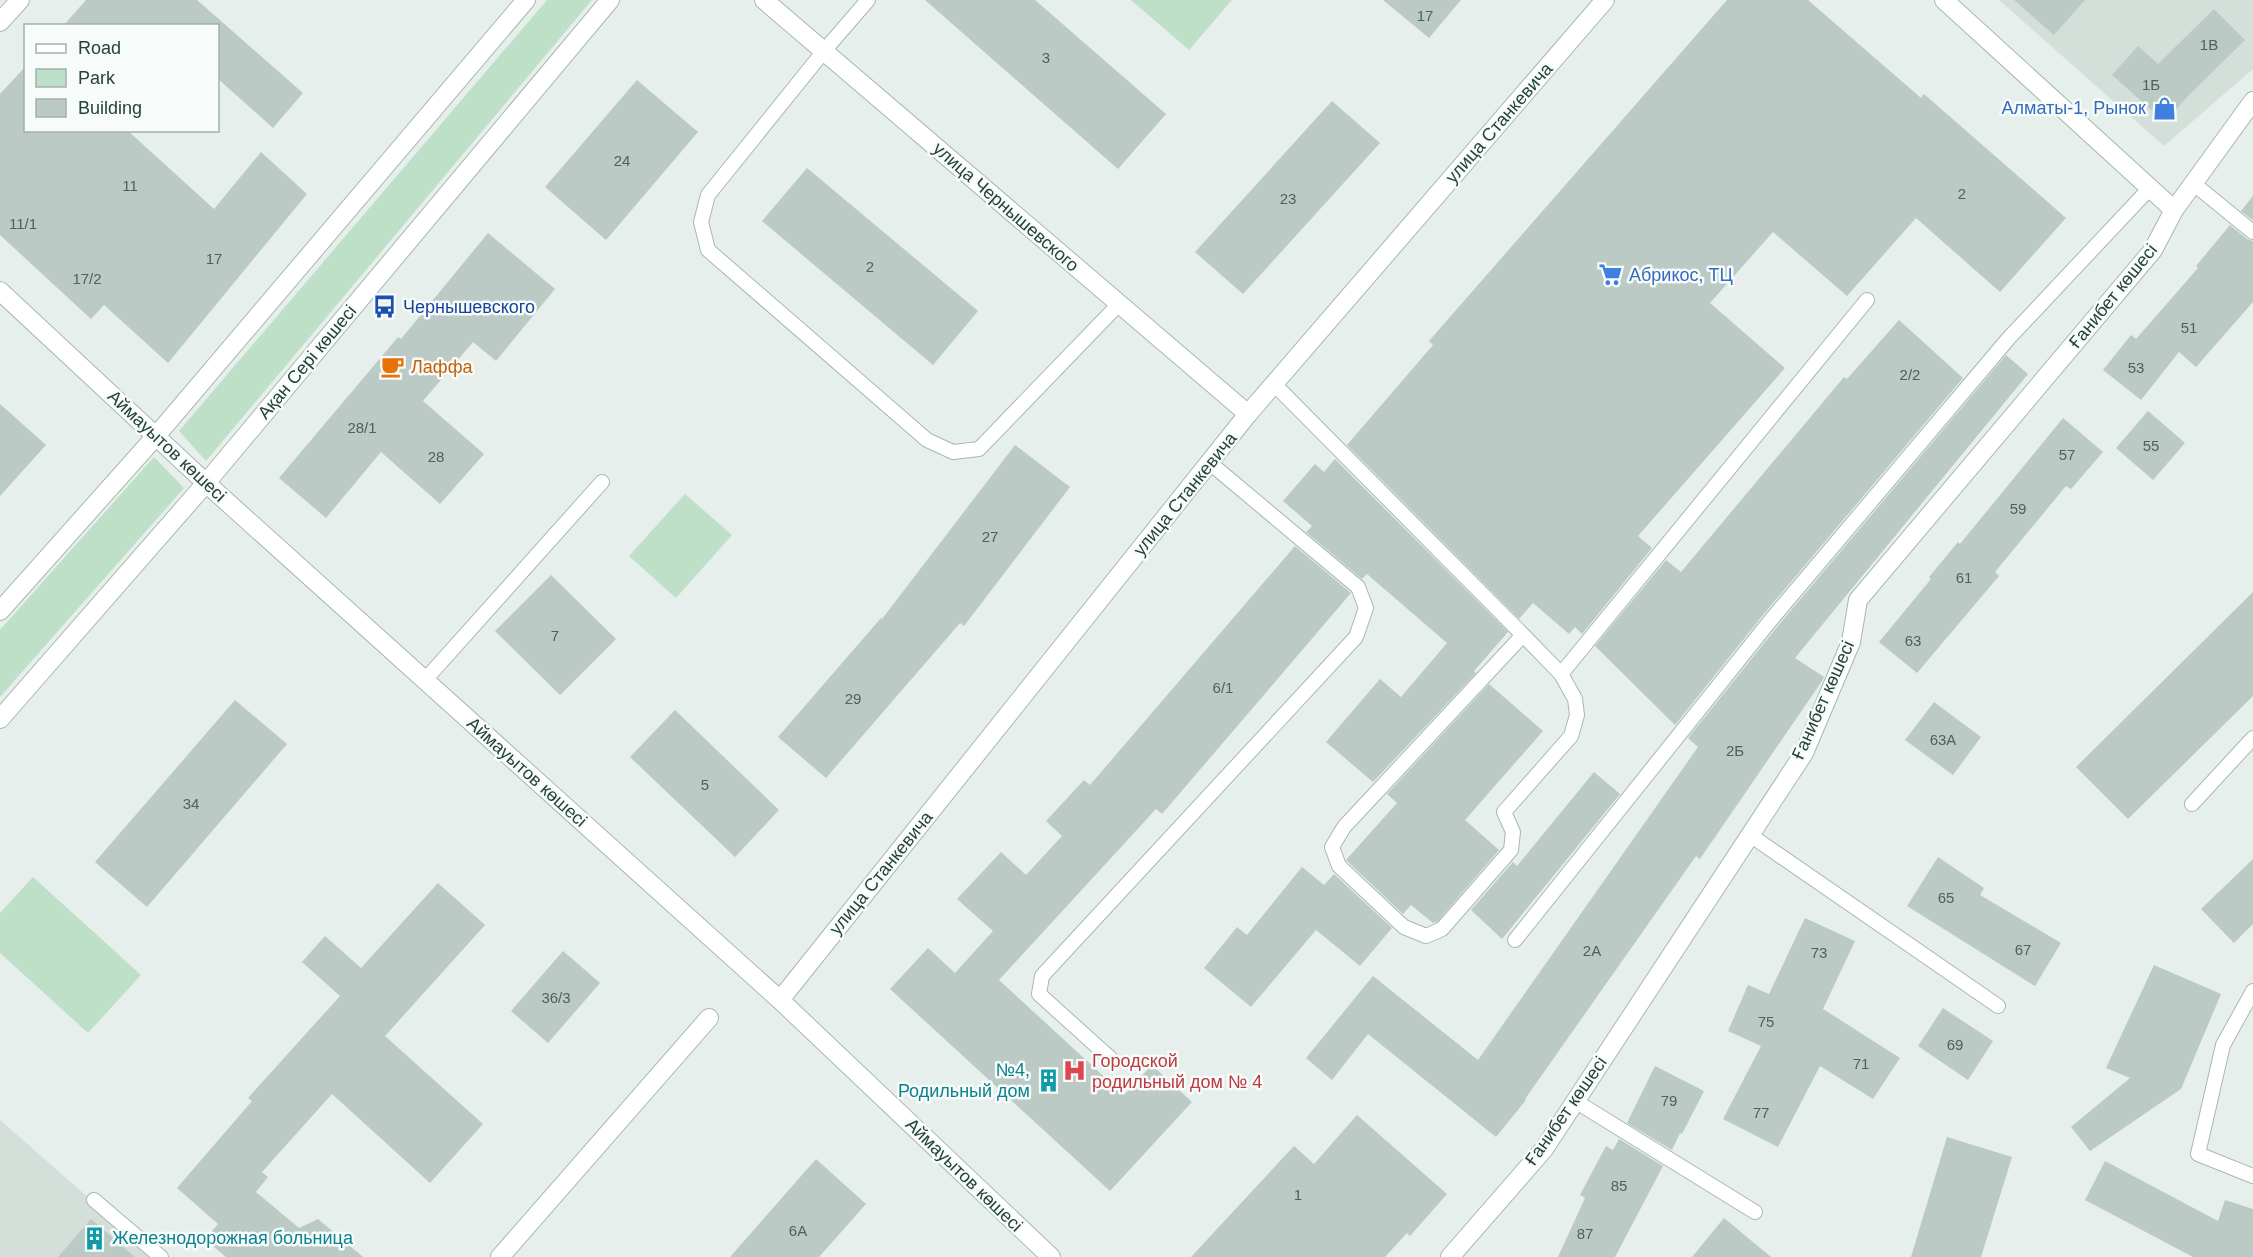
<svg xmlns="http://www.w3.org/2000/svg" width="2253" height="1257" font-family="Helvetica,sans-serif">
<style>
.built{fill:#d4dfda}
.green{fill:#bfe0c8}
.building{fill:#bbcac4}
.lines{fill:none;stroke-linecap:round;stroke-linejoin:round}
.service-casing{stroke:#a8b8b2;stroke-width:16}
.minor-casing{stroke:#a8b8b2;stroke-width:20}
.tertiary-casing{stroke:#a8b8b2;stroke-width:20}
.service{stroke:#fff;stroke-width:14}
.minor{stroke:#fff;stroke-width:18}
.tertiary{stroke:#fff;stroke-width:18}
.labels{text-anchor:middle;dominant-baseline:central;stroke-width:5;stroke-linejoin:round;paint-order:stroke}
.number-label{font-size:15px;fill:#4a645c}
.shop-label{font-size:18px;fill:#366cbe;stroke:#f7fbf9;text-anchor:end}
.street-label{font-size:18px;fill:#24423a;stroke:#f7fbf9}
.transit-label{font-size:18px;fill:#164399;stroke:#f7fbf9;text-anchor:start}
.food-label{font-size:18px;fill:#c56008;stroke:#f7fbf9;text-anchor:start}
.health-label{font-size:18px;fill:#be3a42;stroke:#f7fbf9;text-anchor:start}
.culture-label{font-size:18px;fill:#0d838f;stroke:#f7fbf9;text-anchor:end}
</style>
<rect width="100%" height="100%" fill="#e6efeb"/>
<g class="built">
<polygon points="1999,0 2253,0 2253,69 2164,146"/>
<polygon points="0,1120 156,1257 0,1257"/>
</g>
<g class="green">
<polygon points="547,0 592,0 206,461 179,431"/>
<polygon points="1131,0 1232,0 1189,50"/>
<polygon points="154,457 184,488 0,697 0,630"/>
<polygon points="685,494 732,535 676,598 629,556"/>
<polygon points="33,877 141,975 88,1033 0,953 0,913"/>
</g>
<g class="building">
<polygon points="86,0 197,0 303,93 273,128 218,79 218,26 63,26"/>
<polygon points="925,0 1035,0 1166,114 1118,169"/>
<polygon points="1383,0 1461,0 1429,38"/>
<polygon points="1727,0 1808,0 1921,98 1924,94 2066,218 2000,292 1916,218 1847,296 1773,232 1710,303 1785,368 1638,536 1652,548 1582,634 1575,627 1569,634 1533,603 1519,619 1347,445 1433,345 1429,341"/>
<polygon points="2014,0 2085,0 2054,35"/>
<polygon points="2214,9 2245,40 2187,97 2165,122 2112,75 2138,46 2158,64"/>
<polygon points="26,66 26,130 127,130 214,209 261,152 307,194 168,363 104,305 91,319 0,235 0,94"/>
<polygon points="637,80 698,132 606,240 545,187"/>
<polygon points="1332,101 1380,143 1243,294 1195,252"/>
<polygon points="807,168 978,311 933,365 762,221"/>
<polygon points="2253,196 2253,220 2241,211"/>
<polygon points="2230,225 2247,239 2253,241 2253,302 2196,367 2179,352 2141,400 2103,370 2131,335 2136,339 2198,268 2196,266"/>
<polygon points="488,233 555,289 496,361 473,342 423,401 484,454 440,504 381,452 326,518 279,478 398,337 401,339"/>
<polygon points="1899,320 1963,378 1763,615 1675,725 1595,646 1666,560 1681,572 1844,377 1847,379"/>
<polygon points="2006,355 2028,374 1795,658 1824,677 1822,681 1700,859 1696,856 1525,1099 1526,1100 1496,1137 1368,1034 1332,1080 1306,1058 1373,976 1478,1060 1698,747 1688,738 1777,627"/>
<polygon points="0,404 46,445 0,496"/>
<polygon points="2148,411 2185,443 2153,480 2116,448"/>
<polygon points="2063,418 2103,452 2071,489 2066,486 1995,572 1999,576 1917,673 1879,642 1931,579 1929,577 1958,542 1960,544"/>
<polygon points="1015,445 1070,487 964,626 960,623 826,778 778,737 881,618 882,619"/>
<polygon points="1335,459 1508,632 1474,671 1476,673 1373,782 1326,742 1380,679 1401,697 1447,643 1367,574 1362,579 1306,532 1312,526 1283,501 1315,464 1324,472"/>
<polygon points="1295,546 1351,593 1162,814 1156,809 999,980 1124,1095 1152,1065 1192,1102 1110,1191 890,989 928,948 955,973 993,931 957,899 1001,852 1026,875 1062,836 1046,821 1084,780 1090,785"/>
<polygon points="551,575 616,639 560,695 495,631"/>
<polygon points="2253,592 2253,696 2128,819 2076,767"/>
<polygon points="1489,684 1543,731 1465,820 1499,850 1437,922 1433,923 1411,905 1403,914 1346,860 1397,803 1387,794"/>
<polygon points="235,700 287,744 147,907 95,862"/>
<polygon points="1934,702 1981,737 1953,775 1905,740"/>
<polygon points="675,710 779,810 735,857 630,757"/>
<polygon points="1594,772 1620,794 1502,939 1471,910 1513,862 1517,866"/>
<polygon points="1938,857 1984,888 1980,895 2061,943 2035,986 1907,906"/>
<polygon points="2253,859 2253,924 2234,943 2201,909"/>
<polygon points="1302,867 1324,885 1334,874 1392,928 1360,966 1316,930 1251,1007 1204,968 1237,927 1247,935"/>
<polygon points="438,883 485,925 385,1036 483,1124 430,1183 332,1094 262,1172 268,1177 256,1192 299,1228 318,1219 363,1257 226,1257 205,1239 218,1224 177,1188 252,1101 248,1098 340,996 302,962 325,936 361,968"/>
<polygon points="1805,918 1855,941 1823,1009 1900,1058 1873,1099 1820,1066 1778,1147 1723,1119 1761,1046 1728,1031 1748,985 1769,994"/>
<polygon points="563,951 600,983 548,1043 511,1011"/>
<polygon points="2154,965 2221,994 2181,1089 2090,1151 2071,1127 2130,1078 2106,1068"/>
<polygon points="1943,1008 1993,1041 1968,1080 1918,1046"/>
<polygon points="1655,1066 1704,1091 1682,1134 1680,1133 1672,1150 1627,1123"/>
<polygon points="1357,1115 1447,1194 1410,1236 1407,1233 1385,1257 1191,1257 1294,1146 1314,1164"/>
<polygon points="1947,1137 2012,1157 1981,1257 1911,1257"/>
<polygon points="1619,1139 1663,1166 1615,1257 1558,1257 1585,1198 1580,1195 1606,1146 1613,1150"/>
<polygon points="816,1159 866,1204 819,1257 730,1257"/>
<polygon points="2105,1161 2218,1221 2225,1200 2253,1209 2253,1257 2193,1257 2085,1200"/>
<polygon points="1724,1218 1771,1257 1692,1257"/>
<polygon points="91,1219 135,1257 58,1257"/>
</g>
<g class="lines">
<defs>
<g id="service">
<polyline points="868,0 824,51 708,195 701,222 708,250 927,440 953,452 979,449 1119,304"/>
<polyline points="2194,184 2253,232"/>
<polyline points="1274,384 1523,635 1561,674 1575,699 1577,715 1571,736 1504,812 1513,832 1511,850 1442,929 1426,936 1404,927 1339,866 1332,847 1344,827 1523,635"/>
<polyline points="1561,674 1867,300"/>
<polyline points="425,680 602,482"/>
<polyline points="2192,804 2253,738"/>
<polyline points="1750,835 1998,1006"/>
<polyline points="1515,940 1770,621 2008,339 2150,188"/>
<polyline points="2253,991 2223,1045 2198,1154 2253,1176"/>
<polyline points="1110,1058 1039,994 1042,976 1356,637 1366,608 1358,587 1210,463"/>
<polyline points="1575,1101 1755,1212"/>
<polyline points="94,1200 161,1257"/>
</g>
<g id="minor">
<polyline points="764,0 1248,414"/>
<polyline points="1944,0 2174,210"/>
<polyline points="0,22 20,0"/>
<polyline points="206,483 780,1000 1051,1257"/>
<polyline points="780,1000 1248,414 1605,0"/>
<polyline points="500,1257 709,1018"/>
<polyline points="1450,1257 1544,1149 1804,753 1851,642 1858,600 2153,250 2174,210 2253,101"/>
</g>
<g id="tertiary">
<polyline points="0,291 206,483"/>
<polyline points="0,611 156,436 526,0"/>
<polyline points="0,719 206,483 610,0"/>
</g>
</defs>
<use href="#service" class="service-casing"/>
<use href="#minor" class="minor-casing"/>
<use href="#tertiary" class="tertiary-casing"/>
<use href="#service" class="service"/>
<use href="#minor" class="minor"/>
<use href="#tertiary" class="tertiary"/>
</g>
<defs>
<symbol id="shop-bare" viewBox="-9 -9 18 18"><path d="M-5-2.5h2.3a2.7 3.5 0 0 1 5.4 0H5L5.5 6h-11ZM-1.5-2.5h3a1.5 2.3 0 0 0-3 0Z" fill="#3f7fe0" stroke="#f7fbf9" stroke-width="2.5" paint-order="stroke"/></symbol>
<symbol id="supermarket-bare" viewBox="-9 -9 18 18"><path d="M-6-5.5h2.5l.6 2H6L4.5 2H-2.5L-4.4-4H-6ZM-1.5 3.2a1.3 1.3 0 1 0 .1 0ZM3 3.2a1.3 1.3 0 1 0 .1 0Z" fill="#3f7fe0" stroke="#f7fbf9" stroke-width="2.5" paint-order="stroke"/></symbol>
<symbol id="bus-bare" viewBox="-9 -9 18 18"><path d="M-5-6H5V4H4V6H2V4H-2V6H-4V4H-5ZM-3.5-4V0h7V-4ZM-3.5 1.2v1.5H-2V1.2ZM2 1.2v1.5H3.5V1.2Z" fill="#1a4fb4" stroke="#f7fbf9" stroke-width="2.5" paint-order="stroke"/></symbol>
<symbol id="cafe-bare" viewBox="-9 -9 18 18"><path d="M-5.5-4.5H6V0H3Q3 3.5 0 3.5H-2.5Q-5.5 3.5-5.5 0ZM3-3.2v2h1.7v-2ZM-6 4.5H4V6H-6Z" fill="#e8710a" stroke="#f7fbf9" stroke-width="2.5" paint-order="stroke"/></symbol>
<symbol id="hospital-bare" viewBox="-9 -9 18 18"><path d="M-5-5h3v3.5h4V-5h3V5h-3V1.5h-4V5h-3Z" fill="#e0444e" stroke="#f7fbf9" stroke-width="2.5" paint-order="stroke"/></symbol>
<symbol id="building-bare" viewBox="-9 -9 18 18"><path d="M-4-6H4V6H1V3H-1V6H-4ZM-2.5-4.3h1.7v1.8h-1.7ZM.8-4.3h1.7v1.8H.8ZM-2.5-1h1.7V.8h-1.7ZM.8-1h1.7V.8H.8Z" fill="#0f9aa8" stroke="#f7fbf9" stroke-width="2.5" paint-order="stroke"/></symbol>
</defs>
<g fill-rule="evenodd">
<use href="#shop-bare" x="2148" y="92" width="33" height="33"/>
<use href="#supermarket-bare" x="1594" y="258" width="33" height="33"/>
<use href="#bus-bare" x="368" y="290" width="33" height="33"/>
<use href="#cafe-bare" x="376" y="350" width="33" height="33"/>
<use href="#hospital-bare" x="1058" y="1054" width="33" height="33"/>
<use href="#building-bare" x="1032" y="1064" width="33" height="33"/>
<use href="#building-bare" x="78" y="1222" width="33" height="33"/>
</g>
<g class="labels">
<g class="number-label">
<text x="1425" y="15">17</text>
<text x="2209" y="44">1В</text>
<text x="1046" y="57">3</text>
<text x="2151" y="84">1Б</text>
<text x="622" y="160">24</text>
<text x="130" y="185">11</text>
<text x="1962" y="193">2</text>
<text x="1288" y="198">23</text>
<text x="23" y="223">11/1</text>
<text x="214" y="258">17</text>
<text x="870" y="266">2</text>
<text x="87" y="278">17/2</text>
<text x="2189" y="327">51</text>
<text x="2136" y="367">53</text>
<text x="1910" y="374">2/2</text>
<text x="362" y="427">28/1</text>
<text x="2151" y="445">55</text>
<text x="2067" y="454">57</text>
<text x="436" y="456">28</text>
<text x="2018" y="508">59</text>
<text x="990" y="536">27</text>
<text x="1964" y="577">61</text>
<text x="555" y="635">7</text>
<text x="1913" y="640">63</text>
<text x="1223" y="687">6/1</text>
<text x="853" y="698">29</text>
<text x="1943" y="739">63А</text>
<text x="1735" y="750">2Б</text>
<text x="705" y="784">5</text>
<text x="191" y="803">34</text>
<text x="1946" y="897">65</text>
<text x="2023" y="949">67</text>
<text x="1592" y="950">2А</text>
<text x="1819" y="952">73</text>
<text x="556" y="997">36/3</text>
<text x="1766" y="1021">75</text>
<text x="1955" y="1044">69</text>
<text x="1861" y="1063">71</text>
<text x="1669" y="1100">79</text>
<text x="1761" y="1112">77</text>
<text x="1619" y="1185">85</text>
<text x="1298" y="1194">1</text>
<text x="798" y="1230">6А</text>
<text x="1585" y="1233">87</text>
</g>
<g class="shop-label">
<text x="2146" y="108">Алматы-1, Рынок</text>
<text x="1629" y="275" text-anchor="start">Абрикос, ТЦ</text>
</g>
<g class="street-label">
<text transform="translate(1499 123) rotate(-49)">улица Станкевича</text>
<text transform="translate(1006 207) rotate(41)">улица Чернышевского</text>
<text transform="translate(2113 296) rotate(-51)">Ғанибет көшесі</text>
<text transform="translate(307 362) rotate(-50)">Ақан Сері көшесі</text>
<text transform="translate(167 446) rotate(43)">Аймауытов көшесі</text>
<text transform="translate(1185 494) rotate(-51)">улица Станкевича</text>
<text transform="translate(1823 700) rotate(-66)">Ғанибет көшесі</text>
<text transform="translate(527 772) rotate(42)">Аймауытов көшесі</text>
<text transform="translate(881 873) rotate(-51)">улица Станкевича</text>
<text transform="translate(1566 1111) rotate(-55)">Ғанибет көшесі</text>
<text transform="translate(964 1175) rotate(44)">Аймауытов көшесі</text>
</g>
<g class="transit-label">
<text x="403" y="307">Чернышевского</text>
</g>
<g class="food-label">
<text x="411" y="367">Лаффа</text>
</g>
<g class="health-label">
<text x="1092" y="1061">Городской<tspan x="1092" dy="21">родильный дом № 4</tspan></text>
</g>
<g class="culture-label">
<text x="1030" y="1070">№4,<tspan x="1030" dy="21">Родильный дом</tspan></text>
<text x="112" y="1238" text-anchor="start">Железнодорожная больница</text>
</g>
</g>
<rect x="24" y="24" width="195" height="108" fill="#f7fbf9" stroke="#a3b1ad" stroke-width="1.5"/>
<rect x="36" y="44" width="30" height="9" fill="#ffffff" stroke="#a3b1ad" stroke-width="1.5"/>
<text x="78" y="54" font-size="18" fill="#24423a">Road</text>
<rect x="36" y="69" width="30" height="18" fill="#bfe0c8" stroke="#a3b1ad" stroke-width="1.5"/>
<text x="78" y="84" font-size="18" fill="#24423a">Park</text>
<rect x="36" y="99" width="30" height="18" fill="#bbcac4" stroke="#a3b1ad" stroke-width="1.5"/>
<text x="78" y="114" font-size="18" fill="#24423a">Building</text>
</svg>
